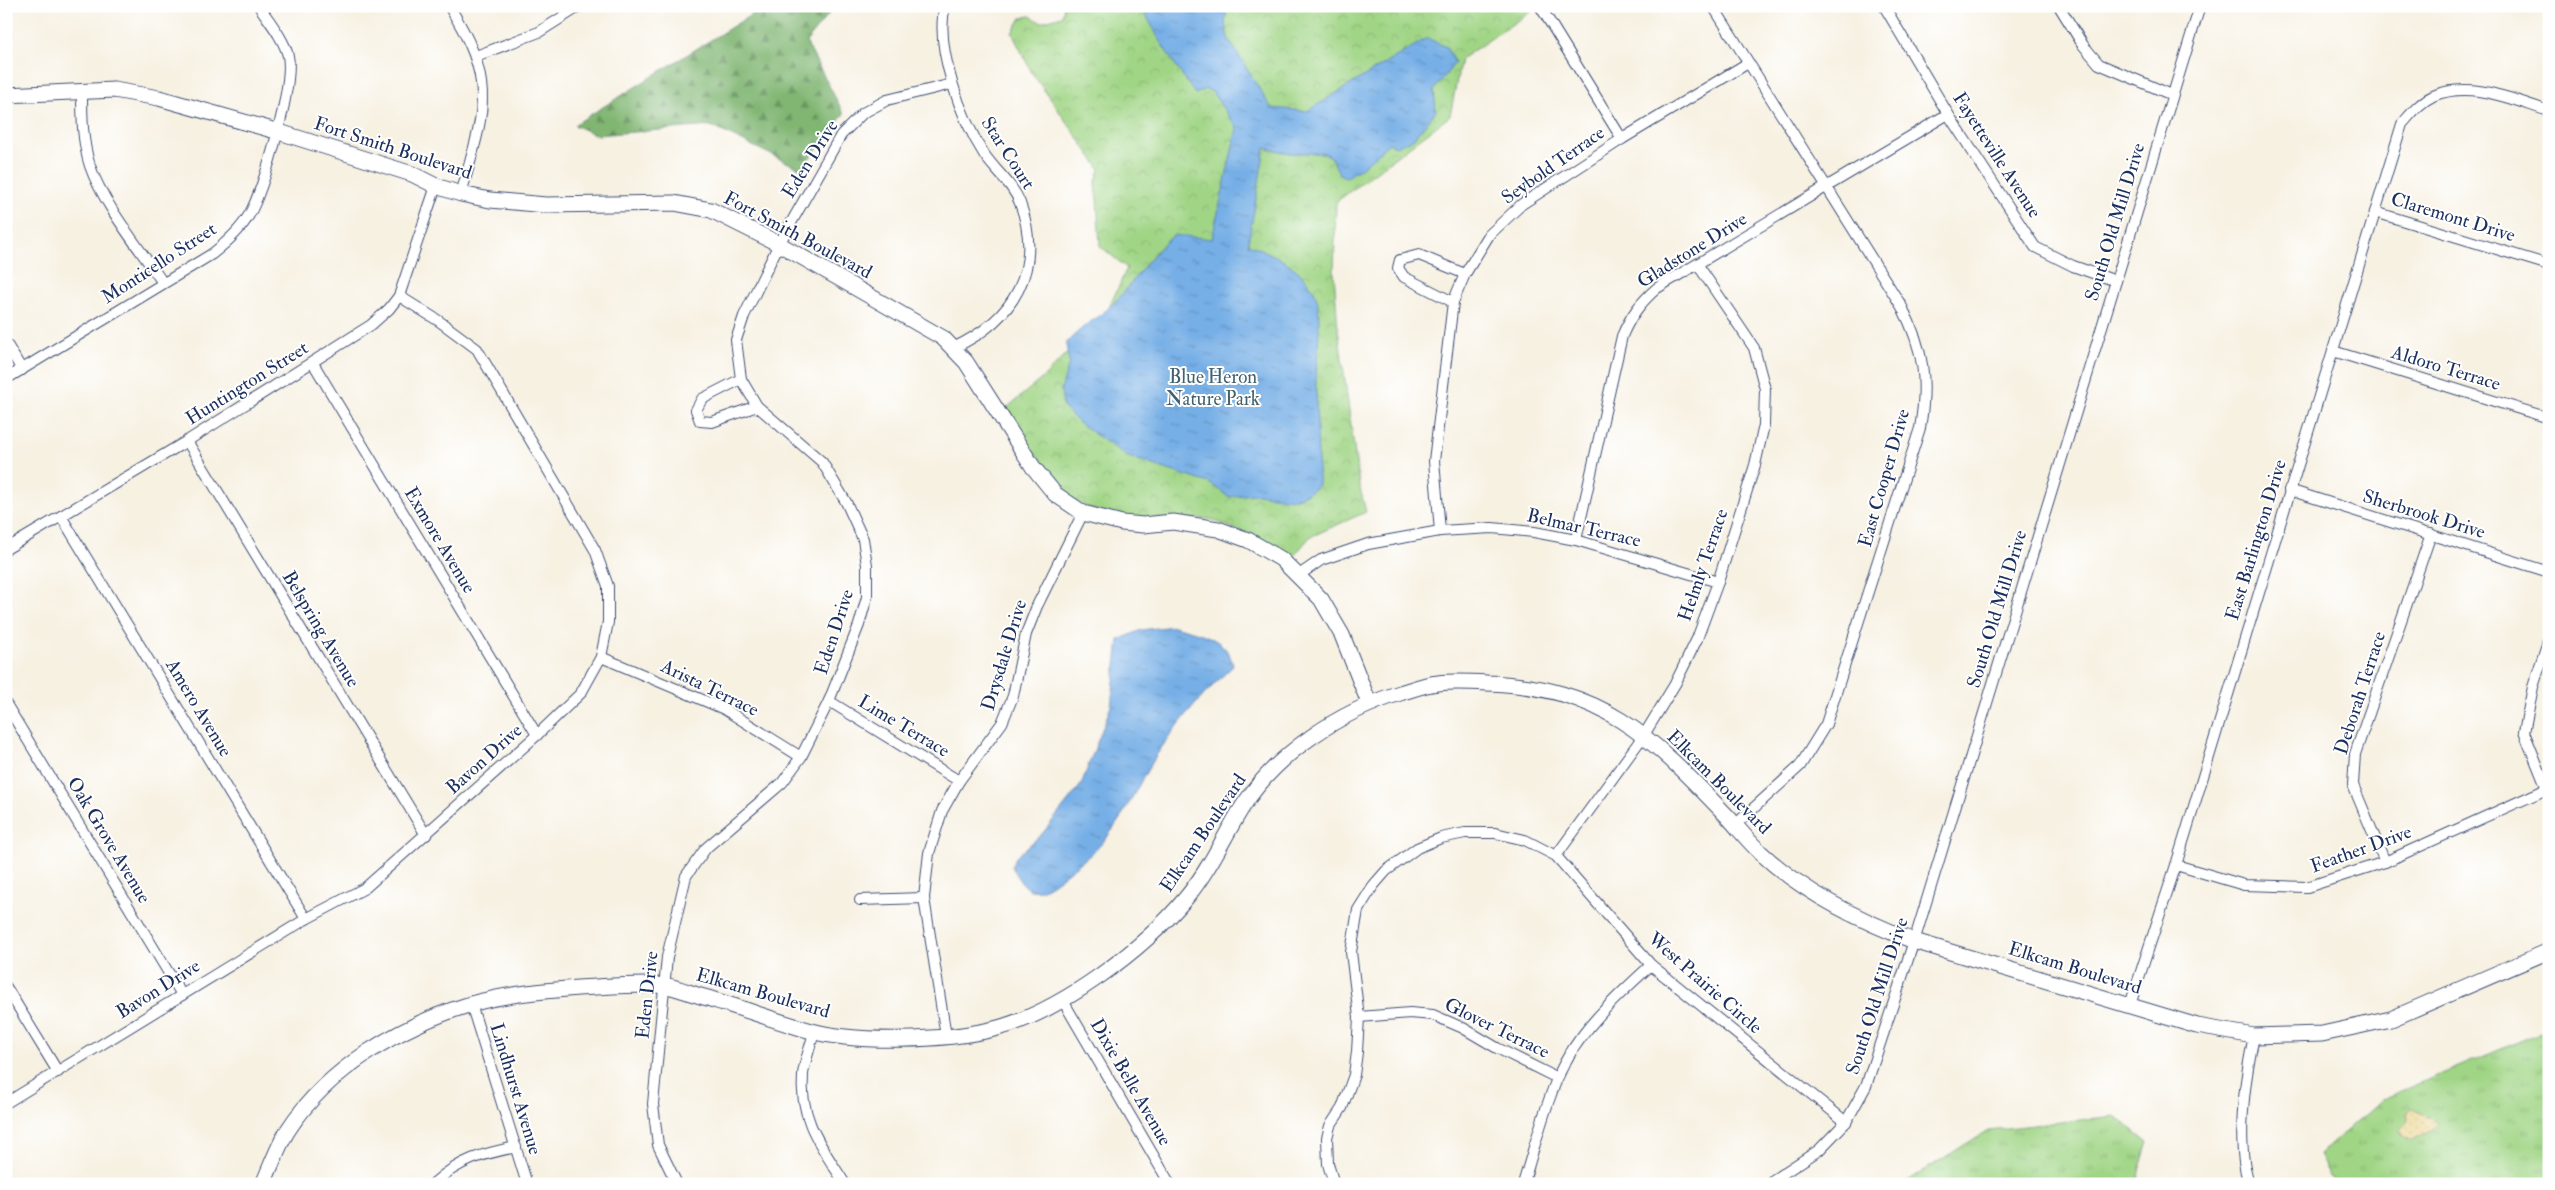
<svg xmlns="http://www.w3.org/2000/svg" width="2555" height="1190" font-family="'IM FELL Double Pica',serif">
<style>
.grass{fill:url(#grass-tufts);stroke:#5e8272}
.forest{fill:url(#forest-firs);stroke:#4e7268}
.sand{fill:url(#sand-dots);stroke:#84847e}
.park{fill:url(#park-crowns);stroke:#5e8272}
.water{fill:url(#water-ripples);stroke:#486fa2}
.lines{fill:none;stroke-linecap:round;stroke-linejoin:round}
.street-casing{stroke:#3c4c72;stroke-width:12}
.secondary-casing{stroke:#3c4c72;stroke-width:17}
.street{stroke:#fff;stroke-width:10}
.secondary{stroke:#fff;stroke-width:15}
.labels{text-anchor:middle;dominant-baseline:central;stroke-width:4;stroke-linejoin:round;paint-order:stroke}
.street-label{font-size:19px;fill:#1b2f5e;stroke:#fff}
.park-label{font-size:19px;fill:#43616a;stroke:#fff}
</style>
<defs>
<pattern id="grass-tufts" width="24" height="20" patternUnits="userSpaceOnUse" patternTransform="scale(1.25)"><rect width="24" height="20" fill="#a0d585"/><path d="M3 7l-1-3M5 7V3M7 7l1-3M15 17l-1-3M17 17v-4M19 17l1-3" fill="none" stroke="#89b775"/></pattern>
<pattern id="forest-firs" width="22" height="20" patternUnits="userSpaceOnUse" patternTransform="scale(1.25)"><rect width="22" height="20" fill="#80b672"/><path d="M5 1l3.5 6h-7zM16 11l3.5 6h-7z" fill="#689461"/></pattern>
<pattern id="sand-dots" width="8" height="8" patternUnits="userSpaceOnUse" patternTransform="scale(1.25)"><rect width="8" height="8" fill="#eeda9e"/><path d="M2 2h.1M6 6h.1" fill="none" stroke="#ccbb8a" stroke-width="1.8" stroke-linecap="round"/></pattern>
<pattern id="park-crowns" width="20" height="18" patternUnits="userSpaceOnUse" patternTransform="scale(1.25)"><rect width="20" height="18" fill="#a0d585"/><path d="M2 6a3 3 0 1 1 6 0M12 15a3 3 0 1 1 6 0" fill="none" stroke="#89b775"/></pattern>
<pattern id="water-ripples" width="26" height="14" patternUnits="userSpaceOnUse" patternTransform="scale(1.25)"><rect width="26" height="14" fill="#76afe6"/><path d="M2 4q2-2 4 0t4 0M15 11q2-2 4 0t4 0" fill="none" stroke="#608fbe"/></pattern>
</defs>
<rect width="100%" height="100%" fill="#fff"/>
<filter id="ink" filterUnits="userSpaceOnUse"><feTurbulence type="fractalNoise" baseFrequency=".02" numOctaves="2"/><feDisplacementMap in="SourceGraphic" scale="10" xChannelSelector="R" yChannelSelector="G"/><feConvolveMatrix kernelMatrix="1 2 1 2 8 2 1 2 1" color-interpolation-filters="sRGB"/></filter>
<filter id="wash" filterUnits="userSpaceOnUse"><feTurbulence type="fractalNoise" baseFrequency=".0096" numOctaves="4" result="noise"/><feDisplacementMap in="SourceGraphic" scale="20" xChannelSelector="R" yChannelSelector="G"/><feGaussianBlur stdDeviation="1.12" result="paint"/><feColorMatrix in="noise" values="0 0 0 0 0 0 0 0 0 0 0 0 0 0 0 0 0 1.4 0 .05"/><feComposite in="paint" operator="in"/></filter>
<g filter="url(#wash)">
<rect width="100%" height="100%" fill="#f7f1e2"/>
<g class="grass">
<polygon points="2549,1029 2549,1184 2334,1184 2319,1155 2382,1099"/>
<polygon points="2116,1116 2148,1142 2135,1184 1903,1184 1988,1130"/>
</g>
<polygon class="forest" points="757,6 835,6 806,42 844,114 801,169 711,126 596,135 574,125 759,10"/>
<polygon class="sand" points="2412,1108 2432,1117 2438,1124 2432,1130 2413,1140 2405,1137 2401,1130 2408,1121 2407,1113"/>
<polygon class="park" points="1064,6 1539,6 1461,59 1450,116 1336,202 1334,273 1338,329 1359,484 1366,512 1310,537 1292,558 1265,541 1210,519 1129,519 1093,510 1069,498 1003,411 1045,376 1107,312 1127,268 1100,246 1096,182 1100,169 1032,73 1012,33 1021,18 1030,16 1041,22 1062,16"/>
<g class="water">
<path d="M1141 6H1228L1225 23 1228 38 1271 108 1307 111 1427 38 1446 47 1455 63 1434 90 1436 111 1413 139 1396 146 1389 143 1361 168 1347 177 1340 175 1331 157 1324 153H1289L1265 148 1248 244C1274 254 1302 267 1315 293 1324 312 1315 366 1316 389 1316 421 1319 453 1318 485 1292 508 1285 495 1256 494 1247 494 1237 496 1229 497L1209 483 1128 457 1080 424 1063 407 1061 390 1069 363 1066 344C1079 327 1098 319 1113 304 1135 282 1149 254 1174 235L1212 239 1237 128 1212 92 1206 89 1195 94 1164 48Z"/>
<path d="M1174 626C1198 633 1228 637 1233 666 1207 690 1185 715 1164 744 1142 774 1128 812 1104 841 1092 855 1077 865 1063 876 1039 895 1026 899 1012 866L1016 857 1042 834 1081 785 1111 706 1119 640 1141 630Z"/>
</g>
</g>
<g filter="url(#ink)">
<g class="lines">
<defs>
<g id="street">
<path d="M449 6C498 84 484 112 461 194"/>
<path d="M945 6C934 47 962 120 984 154 995 171 1013 184 1020 203 1044 269 1014 320 953 348"/>
<polyline points="1540,6 1622,139"/>
<path d="M1713 6 1902 307C1924 350 1928 381 1920 428L1826 724 1800 766 1735 825"/>
<polyline points="1884,6 1948,114 2035,247 2073,266 2116,281"/>
<polyline points="2059,6 2083,45 2099,64 2172,95"/>
<polyline points="476,56 539,32 580,6"/>
<path d="M82 90C82 115 82 141 90 166 103 204 140 249 163 283"/>
<polyline points="2375,212 2549,265"/>
<polyline points="1453,302 1404,277 1398,268 1400,260 1419,255 1465,274"/>
<polyline points="6,343 22,370"/>
<polyline points="2333,351 2549,418"/>
<polyline points="313,363 537,735"/>
<path d="M6 379 212 254C226 243 240 231 249 215 264 190 294 84 288 56 284 39 269 21 259 6"/>
<polyline points="741,379 702,399 696,410 700,421 712,422 757,406"/>
<polyline points="187,441 426,835"/>
<polyline points="2289,490 2549,572"/>
<polyline points="61,516 306,919"/>
<polyline points="1440,531 1434,461 1453,302 1465,274 1489,235 1522,204 1622,139 1748,63"/>
<path d="M1576 540 1622 336C1631 315 1641 302 1657 288L1948 114"/>
<polyline points="6,549 187,441 371,325 389,309 399,296 436,186"/>
<polyline points="1299,575 1321,560 1368,544 1440,531 1492,528 1534,532 1576,540 1718,582"/>
<polyline points="601,657 724,709 801,757"/>
<polyline points="829,701 959,781"/>
<polyline points="6,704 182,995"/>
<polyline points="2549,794 2524,732 2533,687 2549,638"/>
<polyline points="1556,856 1644,735 1675,684 1697,639 1718,582 1755,465 1764,425 1765,389 1754,348 1698,265"/>
<polyline points="2385,862 2353,785 2355,754 2431,534"/>
<polyline points="2176,865 2244,885 2307,887 2385,862 2549,788"/>
<polyline points="860,900 924,898"/>
<polyline points="6,987 58,1072"/>
<polyline points="1062,999 1170,1184"/>
<polyline points="471,1004 527,1184"/>
<path d="M2130 1005 2176 865 2402 124C2411 114 2420 102 2433 96 2471 80 2513 100 2549 111"/>
<polyline points="1359,1017 1410,1013 1433,1015 1463,1028 1497,1048 1557,1078"/>
<path d="M814 1032C811 1045 805 1060 803 1074 799 1120 822 1147 845 1184"/>
<polyline points="946,1036 924,898 929,853 942,811 959,781 1002,723 1013,696 1026,634 1037,606 1083,513"/>
<polyline points="6,1103 306,919 365,888 537,735 581,693 601,657 608,622 608,586 595,550 477,349 439,321 399,296"/>
<path d="M433 1184C459 1160 482 1154 516 1147"/>
<polyline points="677,1184 658,1145 653,1104 667,957 686,876 706,848 782,783 801,757 829,701 859,625 867,597 867,565 863,539 846,502 822,462 757,406 741,379 736,340 744,316 779,244 841,135 863,113 887,100 952,84"/>
<polyline points="1334,1184 1328,1164 1327,1138 1330,1126 1342,1108 1354,1075 1357,1052 1359,1017 1351,952 1358,910 1373,886 1386,871 1417,848 1441,838 1465,833 1495,833 1525,840 1556,856 1651,965 1846,1122"/>
<path d="M1523 1184C1534 1149 1543 1112 1557 1079 1576 1033 1616 997 1651 965"/>
<polyline points="1767,1184 1819,1150 1846,1122 1866,1086 1917,932 2200,6"/>
<path d="M2249 1184C2235 1141 2245 1079 2254 1036"/>
</g>
<g id="secondary">
<polyline points="6,95 114,90 159,98 276,131 412,174 436,186 461,194 490,200 546,205 674,203 711,210 779,244 943,338 966,362 1033,467 1055,494 1083,513 1122,523 1143,525 1173,522 1218,529 1248,540 1281,559 1321,599 1342,635 1369,703"/>
<path d="M263 1184C271 1166 278 1146 288 1130 328 1068 402 1025 471 1004 506 994 542 991 578 988 603 987 642 983 667 986 679 988 692 994 704 997 739 1007 773 1020 808 1030 856 1044 945 1041 994 1029 1059 1013 1144 949 1186 898 1210 869 1224 836 1243 806 1278 752 1340 712 1400 693 1413 689 1426 684 1438 683 1454 681 1471 682 1487 683 1605 687 1652 738 1728 817 1739 829 1749 842 1761 853 1804 893 1861 921 1914 941L2197 1026 2254 1036 2322 1034 2391 1019 2549 951"/>
</g>
</defs>
<use href="#street" class="street-casing"/>
<use href="#secondary" class="secondary-casing"/>
<use href="#street" class="street"/>
<use href="#secondary" class="secondary"/>
</g>
</g>
<g class="labels">
<g class="street-label">
<text transform="translate(393 148) rotate(18)">Fort Smith Boulevard</text>
<text transform="translate(1008 153) rotate(57)">Star Court</text>
<text transform="translate(1997 155) rotate(57)">Fayetteville Avenue</text>
<text transform="translate(810 159) rotate(-58)">Eden Drive</text>
<text transform="translate(1553 165) rotate(-35)">Seybold Terrace</text>
<text transform="translate(2453 217) rotate(17)">Claremont Drive</text>
<text transform="translate(2115 222) rotate(-73)">South Old Mill Drive</text>
<text transform="translate(798 235) rotate(28)">Fort Smith Boulevard</text>
<text transform="translate(1692 250) rotate(-32)">Gladstone Drive</text>
<text transform="translate(159 263) rotate(-33)">Monticello Street</text>
<text transform="translate(2446 368) rotate(17)">Aldoro Terrace</text>
<text transform="translate(247 383) rotate(-32)">Huntington Street</text>
<text transform="translate(1884 478) rotate(-74)">East Cooper Drive</text>
<text transform="translate(2424 514) rotate(17)">Sherbrook Drive</text>
<text transform="translate(1584 528) rotate(13)">Belmar Terrace</text>
<text transform="translate(440 540) rotate(59)">Exmore Avenue</text>
<text transform="translate(2256 540) rotate(-73)">East Barlington Drive</text>
<text transform="translate(1703 565) rotate(-71)">Helmly Terrace</text>
<text transform="translate(1997 609) rotate(-73)">South Old Mill Drive</text>
<text transform="translate(321 629) rotate(59)">Belspring Avenue</text>
<text transform="translate(834 632) rotate(-72)">Eden Drive</text>
<text transform="translate(1004 655) rotate(-73)">Drysdale Drive</text>
<text transform="translate(710 688) rotate(26)">Arista Terrace</text>
<text transform="translate(2360 693) rotate(-72)">Deborah Terrace</text>
<text transform="translate(199 708) rotate(59)">Amero Avenue</text>
<text transform="translate(904 726) rotate(31)">Lime Terrace</text>
<text transform="translate(484 759) rotate(-42)">Bavon Drive</text>
<text transform="translate(1719 782) rotate(45)">Elkcam Boulevard</text>
<text transform="translate(1203 833) rotate(-56)">Elkcam Boulevard</text>
<text transform="translate(109 840) rotate(59)">Oak Grove Avenue</text>
<text transform="translate(2361 849) rotate(-20)">Feather Drive</text>
<text transform="translate(2075 968) rotate(17)">Elkcam Boulevard</text>
<text transform="translate(1705 983) rotate(41)">West Prairie Circle</text>
<text transform="translate(158 989) rotate(-32)">Bavon Drive</text>
<text transform="translate(763 993) rotate(16)">Elkcam Boulevard</text>
<text transform="translate(647 995) rotate(-84)">Eden Drive</text>
<text transform="translate(1877 996) rotate(-72)">South Old Mill Drive</text>
<text transform="translate(1497 1028) rotate(26)">Glover Terrace</text>
<text transform="translate(1131 1082) rotate(60)">Dixie Belle Avenue</text>
<text transform="translate(516 1089) rotate(73)">Lindhurst Avenue</text>
</g>
<g class="park-label">
<text x="1213" y="377">Blue Heron<tspan x="1213" dy="22">Nature Park</tspan></text>
</g>
</g>
<rect width="2555" height="1190" fill="none" stroke="#fff" stroke-width="25"/>
</svg>
